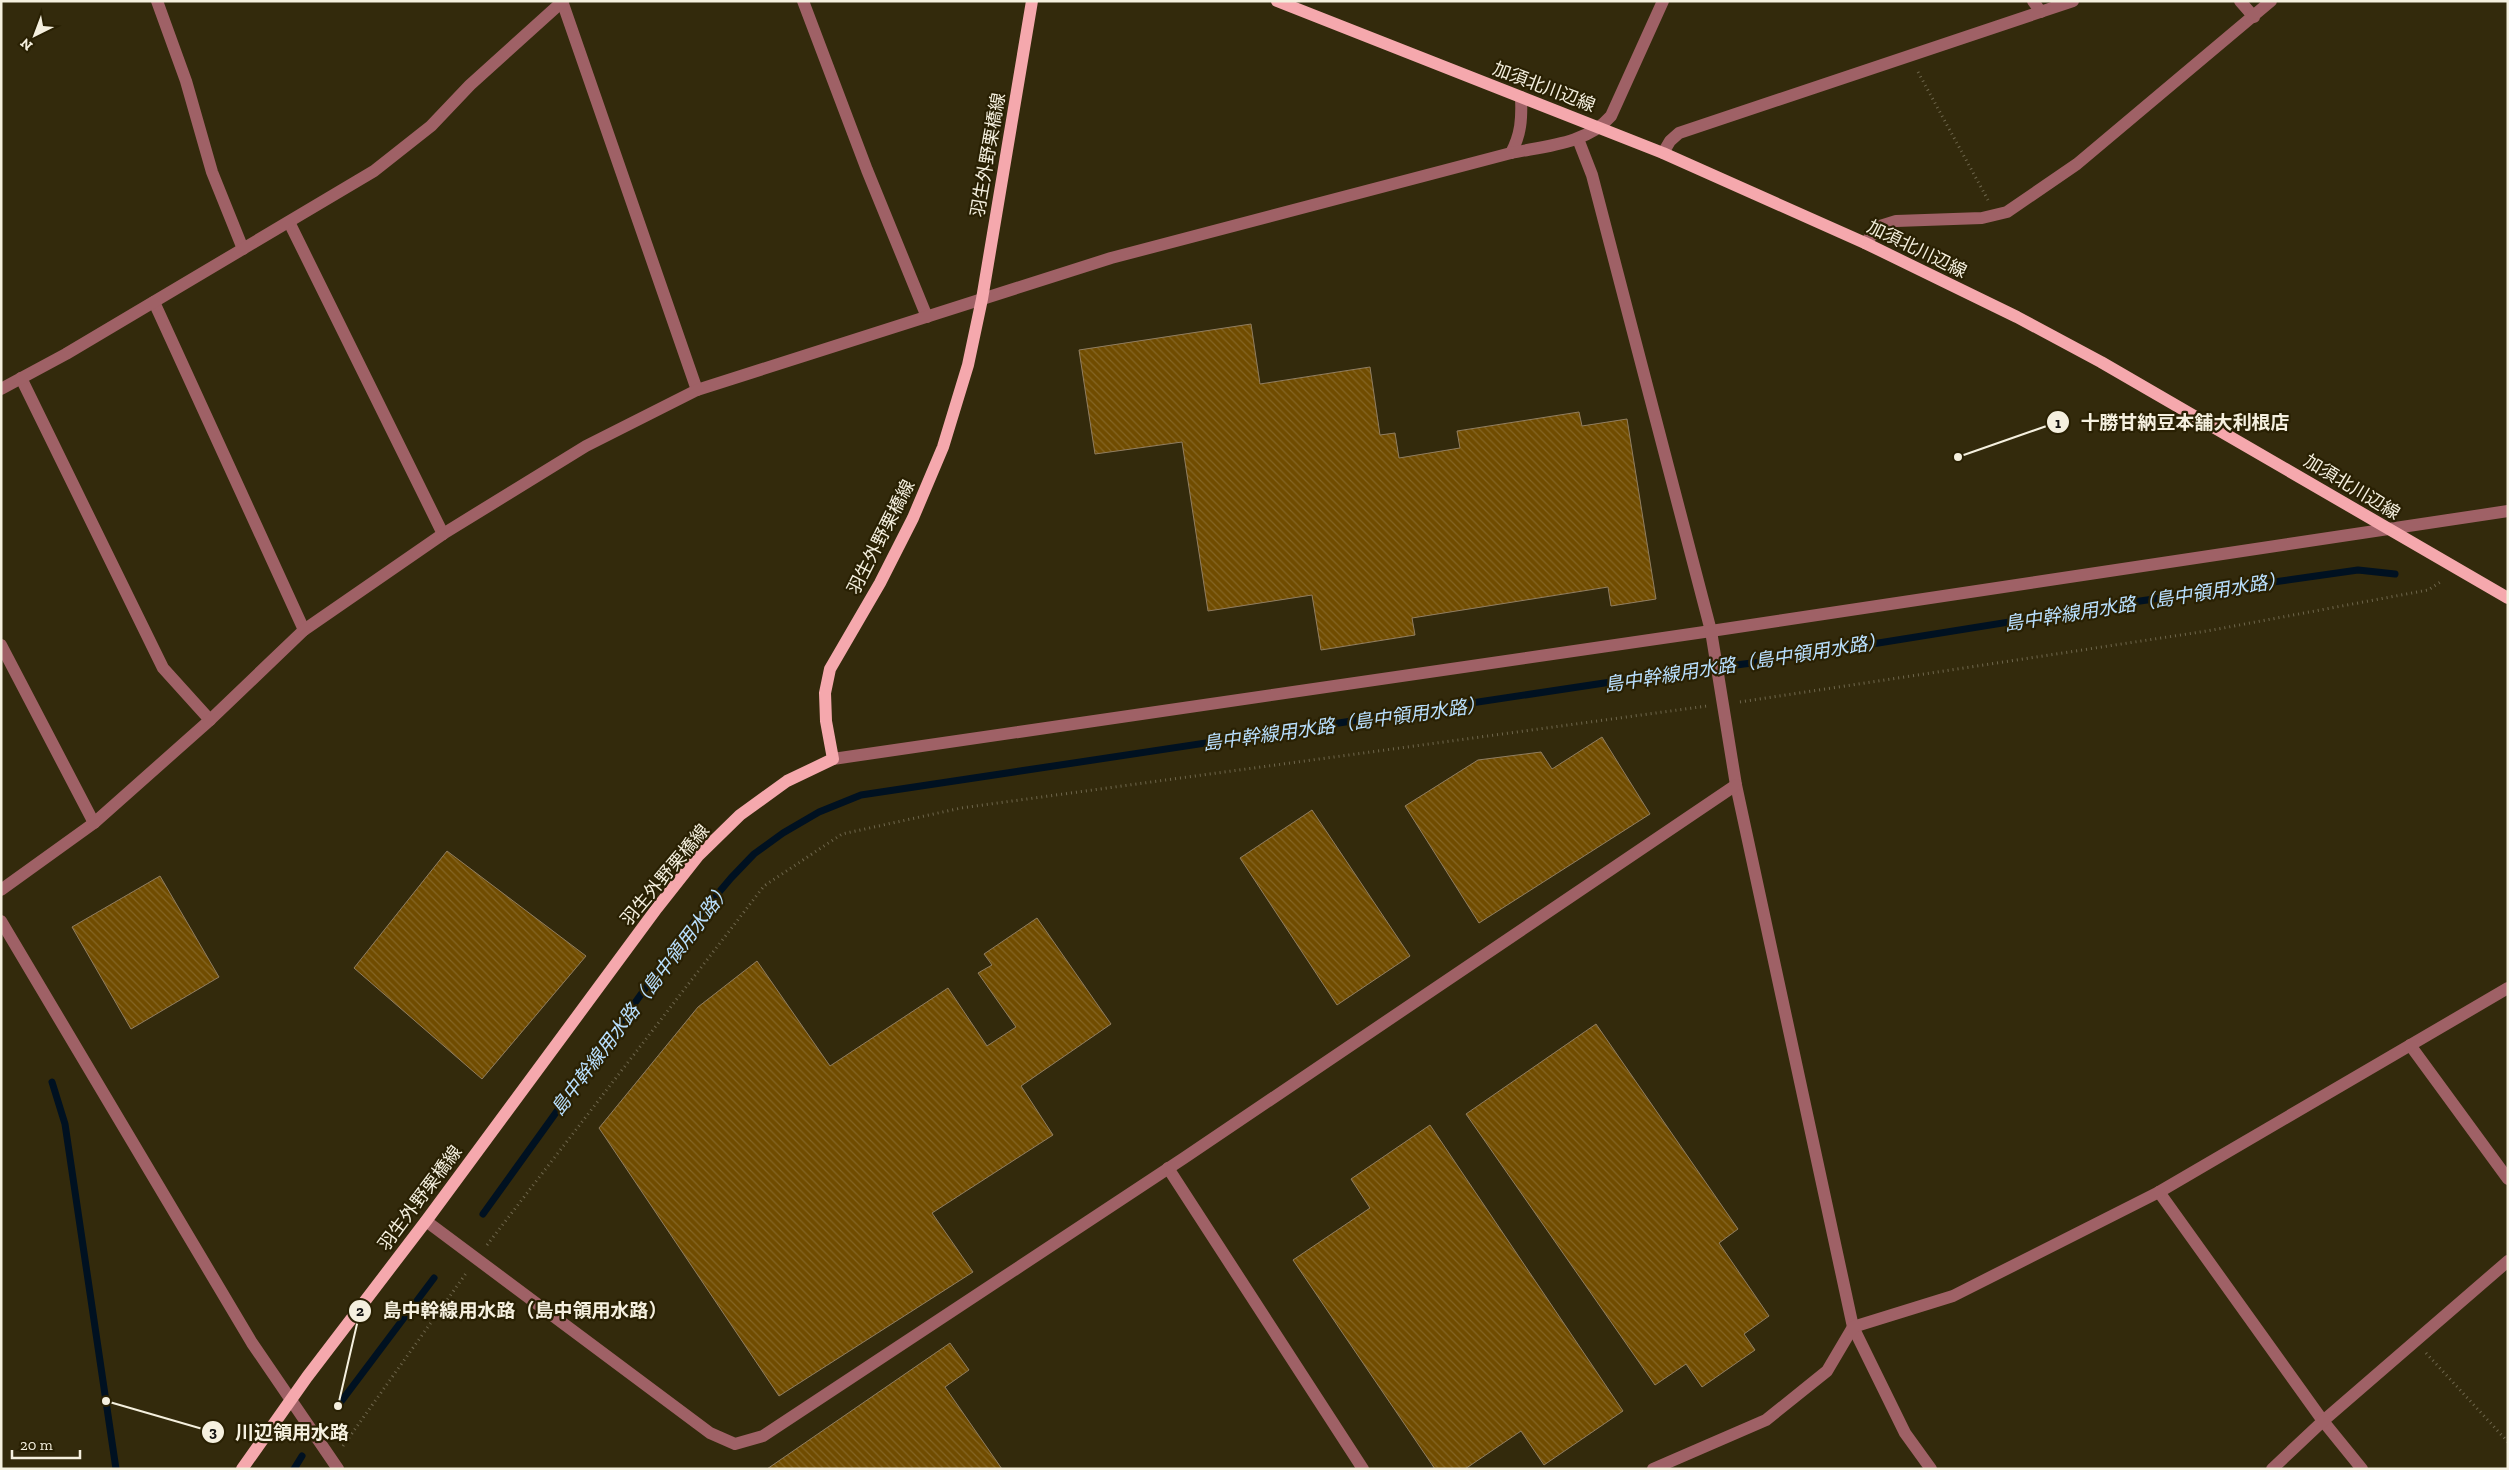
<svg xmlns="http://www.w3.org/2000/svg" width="2509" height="1470" font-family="'Zilla Slab','Noto Sans JP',serif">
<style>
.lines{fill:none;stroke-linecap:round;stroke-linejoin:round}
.stream{stroke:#001121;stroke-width:7}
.building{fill:url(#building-back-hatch);stroke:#917e61}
.path{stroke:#6f674d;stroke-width:3;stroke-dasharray:1 4;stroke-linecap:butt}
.minor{stroke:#9f6166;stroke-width:12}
.major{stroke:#f5a8ad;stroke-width:12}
.labels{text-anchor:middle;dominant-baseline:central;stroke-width:4.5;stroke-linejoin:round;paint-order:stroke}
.street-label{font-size:18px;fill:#f5f0df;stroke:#292003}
.water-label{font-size:19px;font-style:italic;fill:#b9e0ff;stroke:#292003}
.leader{fill:none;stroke:#f5f0df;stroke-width:2}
.callout-dot{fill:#f5f0df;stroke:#292003;stroke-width:2}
.mark-label{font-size:15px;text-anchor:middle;font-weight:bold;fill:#111}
.callout-label{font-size:19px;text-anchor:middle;font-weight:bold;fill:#f5f0df;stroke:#292003;stroke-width:4.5;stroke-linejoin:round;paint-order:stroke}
</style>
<defs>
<pattern id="building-back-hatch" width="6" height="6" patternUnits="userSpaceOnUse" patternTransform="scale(1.25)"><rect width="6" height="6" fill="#704c00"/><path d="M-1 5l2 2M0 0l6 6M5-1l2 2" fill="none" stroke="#856625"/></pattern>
</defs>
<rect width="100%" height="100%" fill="#332a0c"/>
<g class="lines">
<g class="stream">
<polyline points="52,1082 65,1124 116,1469"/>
<polyline points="483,1214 688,929 731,878 754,854 783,833 819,812 861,795 1664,674 1760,662 2133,602 2358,570 2395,574"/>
<polyline points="337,1407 434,1278"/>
<polyline points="294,1469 302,1456"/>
</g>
</g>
<g class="building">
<polygon points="1251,324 1260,384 1370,367 1380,435 1395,433 1399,458 1460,448 1457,431 1579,412 1582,426 1627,419 1656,599 1611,606 1608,587 1412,618 1415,635 1321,650 1312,595 1208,611 1182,442 1095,454 1079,350"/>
<polygon points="1602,737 1650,814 1479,923 1405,806 1478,760 1541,752 1552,769"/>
<polygon points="1312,810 1410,956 1337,1005 1240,858"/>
<polygon points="447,851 586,956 482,1079 354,968"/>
<polygon points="160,876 219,977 131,1029 72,927"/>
<polygon points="1037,918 1111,1024 1021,1086 1053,1135 932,1213 973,1272 779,1396 599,1128 698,1007 757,961 830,1066 948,988 987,1046 1016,1027 978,973 992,965 984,954"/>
<polygon points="1596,1024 1738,1229 1719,1243 1769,1316 1744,1334 1755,1350 1702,1387 1686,1364 1655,1385 1466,1114"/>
<polygon points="1430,1125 1623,1411 1544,1465 1521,1431 1465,1469 1435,1469 1293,1260 1370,1208 1351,1179"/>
<polygon points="950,1343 969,1370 945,1387 1002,1469 767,1469"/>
</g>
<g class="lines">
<g class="path">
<polyline points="1918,72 1988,200"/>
<polyline points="1740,702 2207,631 2428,590 2442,581"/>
<polyline points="487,1245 764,886 842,834 961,808 1707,706"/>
<polyline points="2426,1353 2508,1442"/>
<polyline points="343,1446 467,1272"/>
</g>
<g class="minor">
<polyline points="157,1 186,81 212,172 243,249"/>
<polyline points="562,1 697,390"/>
<polyline points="803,1 867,170 927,317"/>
<polyline points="2033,1 2041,12"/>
<polyline points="2240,1 2254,17"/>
<polyline points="1578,139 1592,175 1711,631 1736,785 1853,1327 1905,1433 1931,1469"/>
<path d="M1511 153C1521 134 1522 119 1521 97"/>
<polyline points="1663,153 1670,141 1679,133 2073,1"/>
<polyline points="289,222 443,534"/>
<polyline points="1865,243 1880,226 1896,221 1982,218 2007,212 2077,164 2271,1"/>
<polyline points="154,302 304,630"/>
<polyline points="21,378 163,668 210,720"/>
<polyline points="1,389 66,354 374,171 431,126 470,85 563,1"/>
<polyline points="1,645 94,823"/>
<polyline points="833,759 1711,631 2508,511"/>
<path d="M1 890 94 823 210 720 304 630 443 534 586 446 697 390 1111 258 1511 153C1545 146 1587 144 1611 116L1663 1"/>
<polyline points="1,921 252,1343 338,1469"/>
<polyline points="2410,1045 2508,1179"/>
<polyline points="1168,1168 1363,1469"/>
<polyline points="2159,1192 2323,1421 2362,1469"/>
<polyline points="426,1221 710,1433 735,1444 763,1436 1184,1158 1736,785"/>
<polyline points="1653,1469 1766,1420 1827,1371 1853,1327 1953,1296 2159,1192 2508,988"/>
<polyline points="2272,1469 2323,1421 2508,1261"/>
</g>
<g class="major">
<polyline points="1277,1 1663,153 1865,243 2017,317 2101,362 2508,598"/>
<polyline points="242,1469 307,1377 426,1221 657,908 698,856 740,815 787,781 833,759 826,721 825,693 830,669 880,583 913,518 943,447 968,365 982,299 1032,1"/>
</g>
</g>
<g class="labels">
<g class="street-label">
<text transform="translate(1544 87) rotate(21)">加須北川辺線</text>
<text transform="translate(988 155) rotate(-80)">羽生外野栗橋線</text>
<text transform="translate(1917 249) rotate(26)">加須北川辺線</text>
<text transform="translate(2352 487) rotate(31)">加須北川辺線</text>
<text transform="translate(881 537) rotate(-63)">羽生外野栗橋線</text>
<text transform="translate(665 875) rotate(-50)">羽生外野栗橋線</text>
<text transform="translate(420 1198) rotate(-53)">羽生外野栗橋線</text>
</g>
<g class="water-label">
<text transform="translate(2145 602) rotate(-9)">島中幹線用水路（島中領用水路）</text>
<text transform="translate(1745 663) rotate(-9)">島中幹線用水路（島中領用水路）</text>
<text transform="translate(1344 724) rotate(-8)">島中幹線用水路（島中領用水路）</text>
<text transform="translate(641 999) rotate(-53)">島中幹線用水路（島中領用水路）</text>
</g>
</g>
<path class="leader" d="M1958 457L2058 422M338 1406L360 1311M106 1401L213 1432"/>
<g class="callout-dot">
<circle cx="1958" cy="457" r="5"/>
<circle cx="338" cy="1406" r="5"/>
<circle cx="106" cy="1401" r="5"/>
<circle cx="2058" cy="422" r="12"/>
<circle cx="360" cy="1311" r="12"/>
<circle cx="213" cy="1432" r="12"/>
</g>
<g class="mark-label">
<text x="2058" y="428">1</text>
<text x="360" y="1316">2</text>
<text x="213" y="1437">3</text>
</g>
<g class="callout-label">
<text x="2185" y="429">十勝甘納豆本舗大利根店</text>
<text x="525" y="1317">島中幹線用水路（島中領用水路）</text>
<text x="292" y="1439">川辺領用水路</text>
</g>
<rect width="2509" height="1470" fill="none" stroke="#f5f0df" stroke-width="5"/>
<g transform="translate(35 35) rotate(222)" stroke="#292003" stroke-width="4" paint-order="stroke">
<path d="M0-4L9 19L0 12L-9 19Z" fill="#f5f0df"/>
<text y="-8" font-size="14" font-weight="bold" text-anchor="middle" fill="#f5f0df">N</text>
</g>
<path d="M12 1450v8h68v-8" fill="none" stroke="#f5f0df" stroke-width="2.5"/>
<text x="20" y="1450" font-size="15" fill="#f5f0df" stroke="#292003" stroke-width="4" paint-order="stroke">20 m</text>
</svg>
